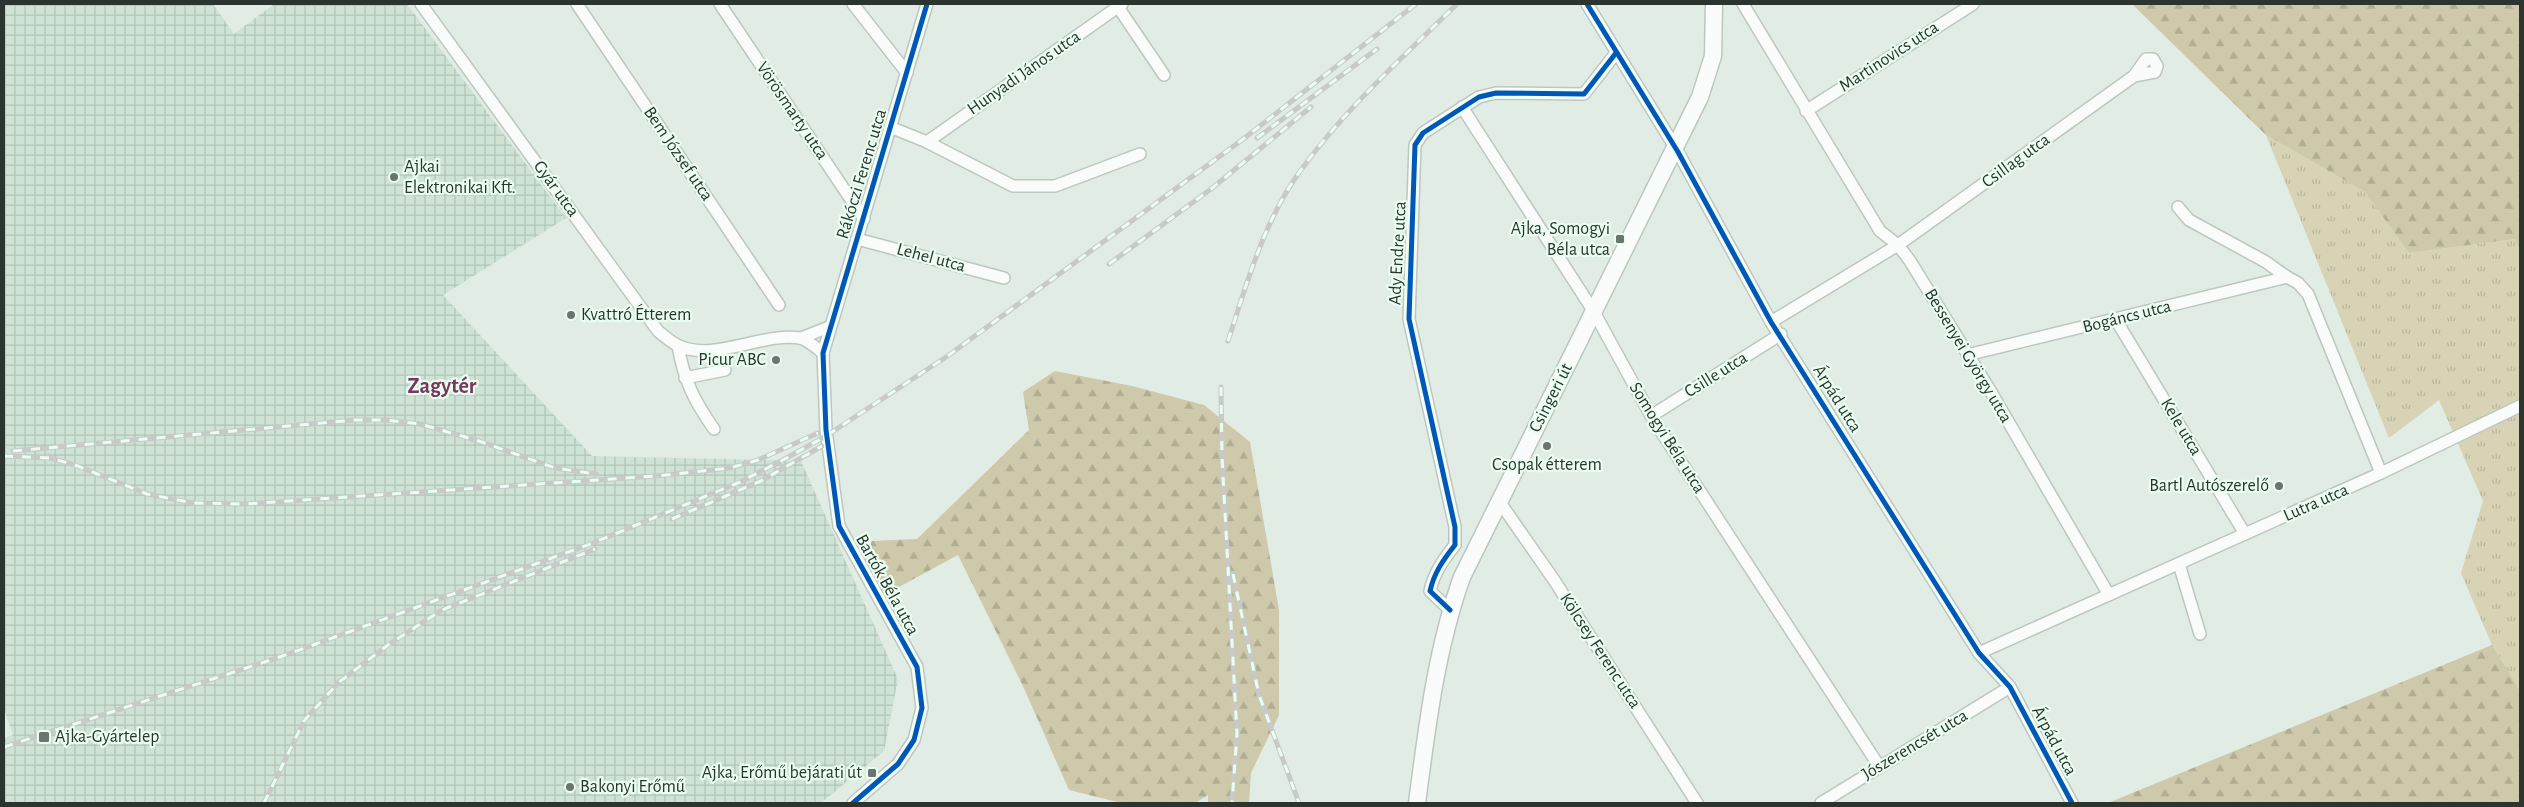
<svg xmlns="http://www.w3.org/2000/svg" width="2524" height="807" font-family="'Alegreya Sans',sans-serif">
<style>
.industrial{fill:url(#industrial-grid)}
.grass{fill:url(#grass-tufts)}
.forest{fill:url(#forest-firs)}
.lines{fill:none;stroke-linecap:round;stroke-linejoin:round}
.street-casing{stroke:#bdc7c0;stroke-width:14}
.secondary-casing{stroke:#bdc7c0;stroke-width:19}
.street{stroke:#fafcfb;stroke-width:11}
.secondary{stroke:#fafcfb;stroke-width:16}
.rail-casing{stroke:#c7cac8;stroke-width:5}
.rail{stroke:#e9fef0;stroke-width:3;stroke-dasharray:9;stroke-linecap:butt}
.cycleway-casing{stroke:#e9fef0;stroke-width:8}
.cycleway{stroke:#0057b8;stroke-width:5}
.poi-dot{fill:#6b746e;stroke:#e9fef0;stroke-width:2}
.labels{text-anchor:middle;dominant-baseline:central;stroke-width:4.5;stroke-linejoin:round;paint-order:stroke}
.street-label{font-size:18px;fill:#2c342f;stroke:#e9fef0}
.poi-label{font-size:18px;fill:#2c342f;stroke:#e9fef0;text-anchor:start}
.district-label{font-size:22px;font-weight:bold;fill:#79395c;stroke:#e9fef0}
</style>
<defs>
<pattern id="industrial-grid" width="8" height="8" patternUnits="userSpaceOnUse" patternTransform="scale(1.25)"><rect width="8" height="8" fill="#cee3d5"/><path d="M0 4h8M4 0v8" fill="none" stroke="#b1c3b7"/></pattern>
<pattern id="grass-tufts" width="24" height="20" patternUnits="userSpaceOnUse" patternTransform="scale(1.25)"><rect width="24" height="20" fill="#d8d3b5"/><path d="M3 7l-1-3M5 7V3M7 7l1-3M15 17l-1-3M17 17v-4M19 17l1-3" fill="none" stroke="#bab69c"/></pattern>
<pattern id="forest-firs" width="22" height="20" patternUnits="userSpaceOnUse" patternTransform="scale(1.25)"><rect width="22" height="20" fill="#cec9aa"/><path d="M5 1l3.5 6h-7zM16 11l3.5 6h-7z" fill="#b1ad93"/></pattern>
</defs>
<rect width="100%" height="100%" fill="#e0ece4"/>
<polygon class="industrial" points="4,4 213,4 234,34 274,4 407,4 566,218 443,295 592,456 801,461 898,679 884,751 821,803 4,803 4,738 13,735 4,709"/>
<polygon class="grass" points="2266,135 2365,192 2409,253 2515,239 2520,251 2520,690 2492,645 2461,573 2483,501 2439,400 2389,438"/>
<g class="forest">
<polygon points="2132,4 2520,4 2520,251 2515,239 2409,253 2365,192 2266,135"/>
<polygon points="1055,371 1132,386 1204,405 1250,442 1279,610 1279,715 1251,773 1249,803 1208,803 1208,795 1195,803 1121,803 1069,790 1022,684 958,555 884,595 864,558 872,541 917,539 1029,430 1023,392"/>
<polygon points="2492,645 2520,690 2520,803 2108,803"/>
</g>
<g class="lines">
<defs>
<g id="street">
<path d="M421 4 658 331C664 336 671 342 677 345 713 363 762 332 800 338 807 340 817 348 823 353"/>
<polyline points="577,4 779,305"/>
<polyline points="720,4 864,219"/>
<polyline points="853,4 907,73"/>
<polyline points="1116,4 1164,75"/>
<polyline points="1587,4 1678,152 1771,322 1979,653 2010,687 2072,803"/>
<polyline points="1743,4 1880,231 1898,245 1910,261 1991,392 2109,595"/>
<polyline points="1462,107 1594,312 1651,416 1879,766"/>
<polyline points="1806,111 1973,4"/>
<polyline points="890,127 927,142 1122,4"/>
<polyline points="927,142 1013,186 1055,186 1140,154"/>
<polyline points="2178,207 2189,220 2266,262 2287,277"/>
<polyline points="857,239 1004,278"/>
<polyline points="2116,320 2245,534"/>
<polyline points="1771,322 1898,245 2134,76 2146,59 2153,59 2157,66 2155,72 2134,76"/>
<polyline points="801,338 829,327"/>
<path d="M678 346C684 380 694 401 714 429"/>
<polyline points="1967,355 2287,277 2298,283 2308,294 2381,473"/>
<polyline points="685,378 725,370"/>
<polyline points="1651,416 1781,334"/>
<polyline points="1499,501 1554,580 1697,803"/>
<polyline points="2179,564 2200,634"/>
<path d="M1450 610 1430 591C1434 573 1443 560 1455 545V527L1409 319 1415 145 1423 133 1479 97 1496 93 1584 94 1616 53"/>
<polyline points="1979,653 2381,473 2520,406"/>
<polyline points="853,803 898,764 914,740 922,708 917,667 839,526 826,430 823,353 927,4"/>
<polyline points="1821,803 2010,687"/>
</g>
<path id="secondary" d="M1417 803C1427 727 1436 650 1462 577L1700 97 1713 56 1714 4"/>
</defs>
<use href="#street" class="street-casing"/>
<use href="#secondary" class="secondary-casing"/>
<use href="#street" class="street"/>
<use href="#secondary" class="secondary"/>
<defs>
<g id="rail">
<polyline points="1257,138 1377,49"/>
<polyline points="1109,264 1211,189 1311,107"/>
<path d="M1228 341C1247 283 1264 220 1301 170 1345 109 1403 57 1457 4"/>
<polyline points="1221,387 1222,457 1237,734 1232,803"/>
<polyline points="13,451 355,420 386,420 420,424 479,441 555,468 596,474"/>
<polyline points="4,456 50,458 75,465 147,494 193,503 245,504 656,476 730,468 758,460 818,433"/>
<polyline points="672,519 761,481 822,446"/>
<polyline points="1233,574 1259,695 1299,803"/>
<polyline points="4,747 280,657 593,543 740,482 781,461 826,436 949,355 1242,140 1416,4"/>
<polyline points="264,803 304,721 338,683 388,645 442,610 595,549"/>
</g>
</defs>
<use href="#rail" class="rail-casing"/>
<use href="#rail" class="rail"/>
<defs>
<g id="cycleway">
<polyline points="1587,4 1678,152 1771,322 1979,653 2010,687 2072,803"/>
<path d="M1450 610 1430 591C1434 573 1443 560 1455 545V527L1409 319 1415 145 1423 133 1479 97 1496 93 1584 94 1616 53"/>
<polyline points="853,803 898,764 914,740 922,708 917,667 839,526 826,430 823,353 927,4"/>
</g>
</defs>
<use href="#cycleway" class="cycleway-casing"/>
<use href="#cycleway" class="cycleway"/>
</g>
<g class="poi-dot">
<circle cx="394" cy="177" r="5"/>
<rect x="1615" y="234" width="10" height="10" rx="2.5"/>
<circle cx="571" cy="315" r="5"/>
<circle cx="776" cy="360" r="5"/>
<circle cx="1547" cy="446" r="5"/>
<circle cx="2279" cy="486" r="5"/>
<rect x="38" y="731" width="12" height="12" rx="2.5"/>
<rect x="867" y="768" width="10" height="10" rx="2.5"/>
<circle cx="570" cy="787" r="5"/>
</g>
<g class="labels">
<g class="street-label">
<text transform="translate(1889 57) rotate(-33)">Martinovics utca</text>
<text transform="translate(1024 73) rotate(-35)">Hunyadi János utca</text>
<text transform="translate(792 111) rotate(56)">Vörösmarty utca</text>
<text transform="translate(678 154) rotate(56)">Bem József utca</text>
<text transform="translate(2016 161) rotate(-36)">Csillag utca</text>
<text transform="translate(862 174) rotate(-73)">Rákóczi Ferenc utca</text>
<text transform="translate(556 189) rotate(54)">Gyár utca</text>
<text transform="translate(1398 253) rotate(-87)">Ady Endre utca</text>
<text transform="translate(931 258) rotate(15)">Lehel utca</text>
<text transform="translate(2127 317) rotate(-14)">Bogáncs utca</text>
<text transform="translate(1968 356) rotate(59)">Bessenyei György utca</text>
<text transform="translate(1716 375) rotate(-32)">Csille utca</text>
<text transform="translate(1551 398) rotate(-63)">Csingeri út</text>
<text transform="translate(1837 399) rotate(58)">Árpád utca</text>
<text transform="translate(2181 427) rotate(59)">Kele utca</text>
<text transform="translate(1667 438) rotate(58)">Somogyi Béla utca</text>
<text transform="translate(2316 503) rotate(-24)">Lutra utca</text>
<text transform="translate(887 585) rotate(61)">Bartók Béla utca</text>
<text transform="translate(1600 651) rotate(57)">Kölcsey Ferenc utca</text>
<text transform="translate(2054 741) rotate(62)">Árpád utca</text>
<text transform="translate(1915 745) rotate(-31)">Jószerencsét utca</text>
</g>
<g class="poi-label">
<text x="404" y="167">Ajkai<tspan x="404" dy="21">Elektronikai Kft.</tspan></text>
<text x="1610" y="229" text-anchor="end">Ajka, Somogyi<tspan x="1610" dy="21">Béla utca</tspan></text>
<text x="581" y="315">Kvattró Étterem</text>
<text x="766" y="360" text-anchor="end">Picur ABC</text>
<text x="1547" y="465" text-anchor="middle">Csopak étterem</text>
<text x="2269" y="486" text-anchor="end">Bartl Autószerelő</text>
<text x="55" y="737">Ajka-Gyártelep</text>
<text x="862" y="773" text-anchor="end">Ajka, Erőmű bejárati út</text>
<text x="580" y="787">Bakonyi Erőmű</text>
</g>
<g class="district-label">
<text x="442" y="386">Zagytér</text>
</g>
</g>
<rect width="2524" height="807" fill="none" stroke="#2c342f" stroke-width="10"/>
</svg>
